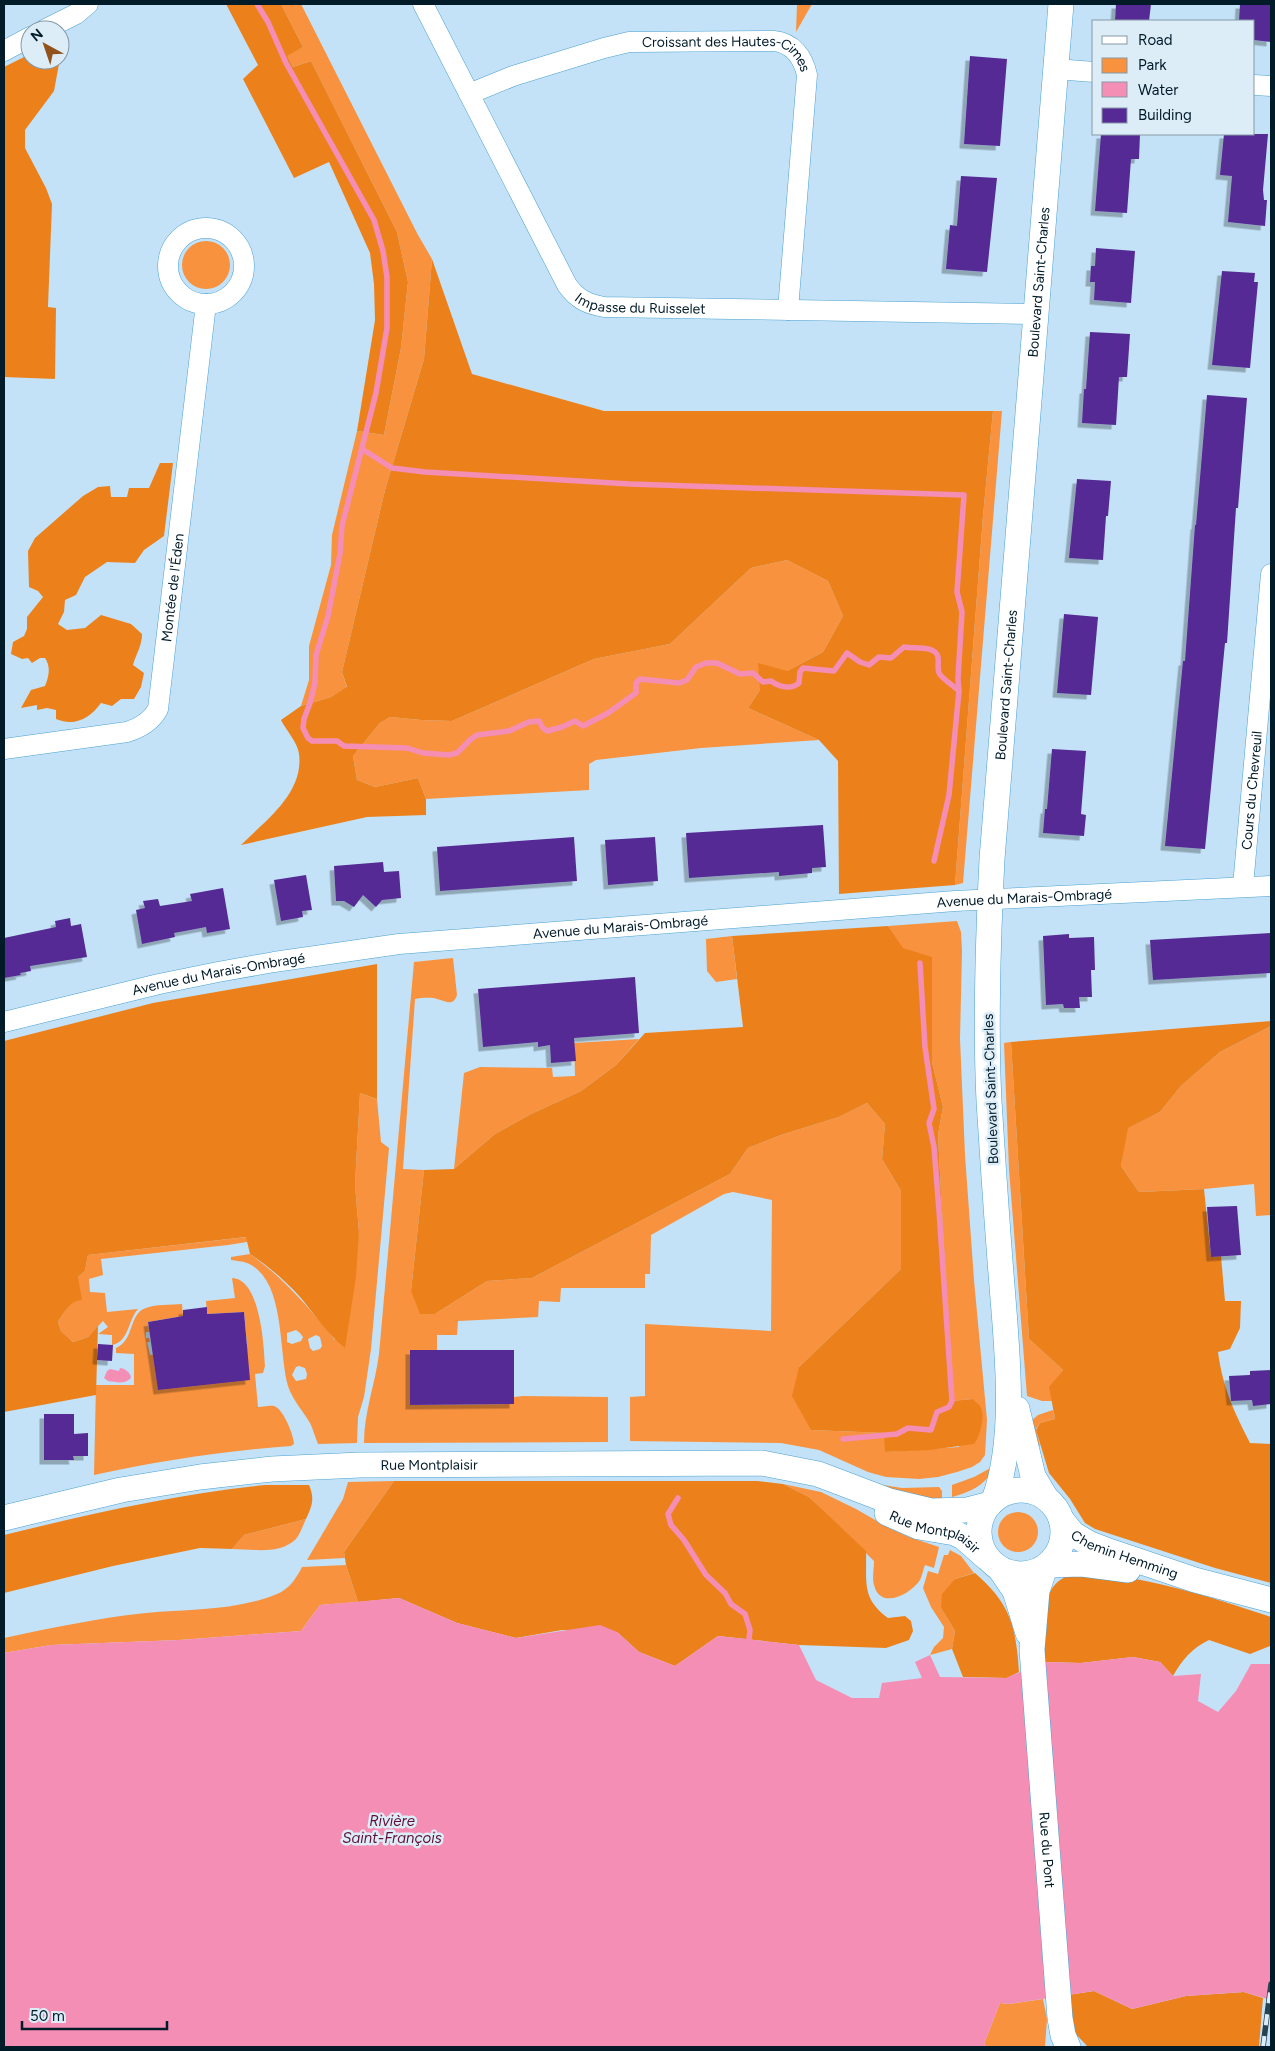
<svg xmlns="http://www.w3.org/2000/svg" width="1275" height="2051" font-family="Figtree,sans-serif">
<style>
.green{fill:#f8923e;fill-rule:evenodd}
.forest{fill:#ec811c}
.water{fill:#f58eb5}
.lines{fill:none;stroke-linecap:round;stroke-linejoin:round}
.stream{stroke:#f58eb5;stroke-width:5.5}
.building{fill:#552a95;filter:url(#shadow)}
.minor-casing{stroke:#4ca1d1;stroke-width:21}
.tertiary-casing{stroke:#4ca1d1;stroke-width:26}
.minor{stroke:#fff;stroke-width:20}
.tertiary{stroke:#fff;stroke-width:25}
.rail-casing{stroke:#274251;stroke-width:5.5}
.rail{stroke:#ddedf7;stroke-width:4;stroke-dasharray:11;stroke-linecap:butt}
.labels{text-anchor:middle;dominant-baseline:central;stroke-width:5;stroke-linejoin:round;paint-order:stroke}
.street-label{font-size:14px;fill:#011b29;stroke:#ddedf7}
.water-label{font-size:15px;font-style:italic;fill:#5f0f36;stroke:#ddedf7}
</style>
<defs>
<filter id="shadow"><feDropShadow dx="-4.5" dy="4.5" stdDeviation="0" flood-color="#0004"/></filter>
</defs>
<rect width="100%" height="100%" fill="#c3e2f7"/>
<g class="green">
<polygon points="281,4 301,4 418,235 432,259 424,359 385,490 342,672 347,688 331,697 301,706 309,680 309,646 331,565 332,535 357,431 384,435 401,348 408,282 397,232 311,61 293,67 286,55 303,47"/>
<polygon points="797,4 812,4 796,32"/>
<circle cx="206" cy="265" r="24"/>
<polygon points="993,411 1002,411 963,883 955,885 983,516"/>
<polygon points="787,560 828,581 843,616 823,652 787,671 760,690 748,708 819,740 701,748 596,760 589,764 589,790 426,799 418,778 375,787 357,780 353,756 380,723 390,717 421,720 452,721 594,659 670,644 751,568"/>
<path d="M957 921 961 932 962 951 960 1039 965 1155 974 1280 987 1420 985 1455 980 1462 972 1467 957 1472 938 1477 919 1479 886 1477 868 1472 819 1450 781 1443 630 1441V1397L645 1396V1324L771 1331 772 1200 733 1192 724 1194 651 1235 650 1274H645V1288H561L560 1302 539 1301 538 1317 458 1321 457 1335H437V1350L410 1405 514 1404V1397L523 1396 608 1397V1442L364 1443C364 1412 375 1385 379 1354L414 962 453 958 457 995C453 1007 446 1001 437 999 431 997 421 998 415 999L403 1169 424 1170 411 1291 435 1314 487 1281 532 1278 730 1174 748 1148 781 1135 839 1117 867 1103 885 1124 882 1159 901 1191V1269L799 1367 811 1430 885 1433V1452L959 1447 972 1399 952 1401 938 1135 943 1107 932 1062 931 996 888 926Z"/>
<polygon points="732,936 737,979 716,982 707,971 706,939"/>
<polygon points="1271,1026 1271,1215 1256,1216 1254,1184 1204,1189 1139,1192 1121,1166 1127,1128 1160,1112 1181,1086 1220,1052"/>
<polygon points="639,1039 616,1065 581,1091 531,1114 495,1134 454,1169 464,1073 480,1067 552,1068 553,1077 575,1076 574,1043"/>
<polygon points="1011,1042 1029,1339 1063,1370 1050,1387 1052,1401 1042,1401 1027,1396 1009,1169 1004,1043"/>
<path d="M360 1093 377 1099 381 1142 389 1148 371 1349 364 1397 358 1417 357 1443 318 1444C315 1437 313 1429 310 1423 303 1411 292 1399 288 1386 278 1352 286 1279 247 1263 242 1261 236 1261 231 1260V1257L250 1254C284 1278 309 1308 335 1340L359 1232 355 1185ZM296 1330 300 1333 303 1337 301 1341 292 1344 287 1342V1333ZM316 1335 320 1337 322 1346 320 1349 313 1351 310 1348 308 1339ZM299 1366 305 1368 307 1374 306 1379 296 1381 292 1375 296 1367Z"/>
<path d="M247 1237V1242L228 1245 101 1259 103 1275 89 1279 90 1292 105 1293 107 1312 138 1309C128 1320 129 1342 112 1345V1335L98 1334 108 1327 103 1321 88 1337 73 1342 61 1331 58 1322 69 1305 74 1301 78 1277 85 1271 88 1255Z"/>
<path d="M232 1278C261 1279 264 1348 265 1366L263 1373 255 1374 258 1407C262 1407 269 1405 274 1406 283 1408 294 1436 294 1444L291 1446C224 1451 159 1461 94 1475L96 1385H134V1354L116 1353V1348C135 1340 128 1314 146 1308 156 1304 171 1305 182 1304L183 1316 148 1322 149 1332H146V1338H149L150 1342H147L150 1355 247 1344 244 1312 207 1314 206 1301 235 1298Z"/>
<polygon points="1053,1410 1055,1419 1040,1423 1036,1429 1040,1446 1033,1446 1031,1421 1038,1415"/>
<path d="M998 1464C984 1485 976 1490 952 1497V1485L974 1477Z"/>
<polygon points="394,1481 344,1552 345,1558 307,1560 343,1499 348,1482"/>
<path d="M783 1484 821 1492 856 1509 889 1528 909 1537 939 1547 934 1568 925 1565C923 1570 922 1576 920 1580 910 1595 880 1610 874 1585 872 1578 874 1568 874 1561L809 1497Z"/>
<polygon points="883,1485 902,1488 939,1487 942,1491 942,1501 883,1488"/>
<circle cx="1018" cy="1532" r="20"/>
<path d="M306 1519C303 1525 300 1535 295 1540 278 1555 252 1549 232 1549L244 1535Z"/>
<polygon points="950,1550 961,1556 974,1573 955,1579 941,1608 955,1631 952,1649 930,1655 934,1647 943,1638 944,1627 931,1607 923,1588 928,1571 938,1574 944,1555 948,1555"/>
<path d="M346 1565 358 1602 320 1605 301 1631 179 1640 51 1645 4 1653V1638C51 1628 98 1618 146 1613 189 1609 236 1611 277 1594 289 1589 296 1579 302 1567Z"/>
<polygon points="1043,1999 1047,2019 1045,2047 988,2047 984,2044 1000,2003 1009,2004"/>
</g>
<g class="forest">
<polygon points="226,4 281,4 303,47 287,56 293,67 311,61 397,232 408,282 401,348 384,435 357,431 375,320 374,284 370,253 329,162 294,178 243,79 258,65"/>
<polygon points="30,54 30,60 57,60 59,64 54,91 25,130 25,148 46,188 52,204 48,307 56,308 55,379 4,377 4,67"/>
<path d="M432 259 472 374 604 411H993L983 516 955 885 839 894 838 761 819 740 748 708 760 690 758 663 787 671 823 652 843 616 828 581 787 560 751 568 670 644 594 659 452 721 421 720 390 717 380 723 353 756 357 780 375 787 418 778 426 799V815L367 817 241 845C266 820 304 793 299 754 298 743 286 730 281 720L301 706 331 697 347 687 342 672 385 490 424 359Z"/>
<path d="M160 463H173L164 536 144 550 135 563 107 562 85 577 76 595 65 600 64 612 58 624 67 630 85 628 101 615 131 624 142 634C142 646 136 654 133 665L144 673 141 687 134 699H121L112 706 101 703C90 718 75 727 56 719V710L47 708 37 710V705L21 708 31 690 45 686C49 676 51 667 45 658H40L32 663 28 658 22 659 11 654 13 642 24 636 27 629V617L43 597 38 591 29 587 28 551 35 538 83 496 98 487 110 486 111 497H127L129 488H149Z"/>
<path d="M888 926 903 948 932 957V1062L943 1107 938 1135 952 1401 972 1399C975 1401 980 1405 981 1408 985 1417 980 1437 974 1444L930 1450 885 1452 884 1433 811 1430 792 1396 799 1367 901 1269V1191L882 1159 885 1124 867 1103 839 1117 781 1135 748 1148 730 1174 532 1278 487 1281 435 1314H420L411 1291 424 1170 454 1169 495 1134 531 1114 581 1091 616 1065 645 1033 743 1027 732 936Z"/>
<path d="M377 964V1099L360 1093 355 1185 359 1232 356 1277 345 1348C327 1334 315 1315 301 1298 286 1281 268 1266 250 1254L246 1237 88 1255 85 1271 78 1277 82 1300C69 1301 65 1312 58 1322L61 1331 73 1342 88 1337 98 1326 96 1395 4 1412V1041L153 1003Z"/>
<path d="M1271 1021V1026L1220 1052 1181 1086 1160 1112 1128 1128 1121 1166 1139 1192 1204 1189 1211 1257 1221 1256 1225 1301H1241L1240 1328 1230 1349 1218 1352C1223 1389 1234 1411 1250 1443L1271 1444V1583L1215 1568 1095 1529 1085 1523 1070 1499 1049 1473 1036 1430 1040 1423 1055 1419 1049 1387 1063 1370 1029 1339 1011 1042Z"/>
<path d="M394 1481H757L783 1484 809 1497 866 1551C867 1582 861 1598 888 1618L905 1616 911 1621 913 1631 909 1640 886 1648 799 1645 718 1636 675 1666 639 1652 617 1632 562 1630 516 1638 457 1623 399 1598 358 1602 346 1565 344 1552Z"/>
<path d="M265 1485H309C315 1499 312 1506 306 1519L244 1535 232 1549 200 1548 113 1566 4 1593V1535C90 1514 176 1494 265 1485Z"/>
<path d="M1076 1572C1143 1575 1208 1596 1271 1617V1642L1270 1646 1250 1654 1209 1640C1192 1648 1182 1660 1173 1676L1160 1662 1133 1657 1081 1663 1044 1662C1044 1645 1043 1599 1053 1587 1059 1579 1067 1576 1076 1572Z"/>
<path d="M975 1573C1011 1604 1016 1627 1019 1672L1007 1678 963 1677 952 1649 955 1631 941 1608 942 1594 955 1579Z"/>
<polygon points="1094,1991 1132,2009 1186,1996 1244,1992 1263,1998 1259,2047 1088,2047 1073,2031 1068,1995"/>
</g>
<g class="water">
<path d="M120 1368C124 1368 130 1372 131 1377 127 1385 116 1382 108 1381L104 1378 107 1371 110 1369 119 1371Z"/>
<polygon points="399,1598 457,1623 516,1638 600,1625 617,1632 639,1652 675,1666 718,1636 799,1645 816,1680 852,1698 879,1698 882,1683 922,1678 915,1662 930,1655 940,1677 1006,1678 1044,1662 1081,1663 1133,1657 1160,1662 1173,1676 1201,1674 1198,1701 1218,1712 1236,1691 1251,1664 1271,1664 1271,2000 1244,1992 1186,1996 1132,2009 1094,1991 1009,2004 1000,2003 984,2044 988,2047 4,2047 4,1653 51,1645 179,1640 301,1631 320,1605"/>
</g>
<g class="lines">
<g class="stream">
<path d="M257 4 268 22 286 63 374 220 383 251 387 277V328L376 393 342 526 340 554 328 616 316 655 315 683 310 703 304 719 303 728 308 738 312 741H337L344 746 407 748 423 753 449 755 457 753 471 739 477 735 509 731 529 722 539 721 543 728 547 731 562 727 575 721 583 726 608 713 636 693V683L640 679 679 683 687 680 696 667 706 663H717L740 674 753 673 763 682 771 681C779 687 791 690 799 683L800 672 803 668 834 671 847 653 860 662 869 665 879 657 891 658 904 647C914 649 935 645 938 657 939 662 937 668 939 673 941 678 954 686 959 691L949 795 934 861"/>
<polyline points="362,449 392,468 425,472 630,484 964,495 957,592 962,612 958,678 959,691"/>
<polyline points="843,1439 897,1434 908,1428 931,1430 937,1412 949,1407 952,1401 939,1210 934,1147 929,1123 934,1109 925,1047 920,963"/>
<polyline points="678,1498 668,1514 671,1525 684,1540 706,1575 725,1593 731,1604 745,1614 750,1630 749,1639"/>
</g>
</g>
<g class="building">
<polygon points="1116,4 1151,4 1149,21 1115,21"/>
<polygon points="1240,4 1271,4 1271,42 1254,40 1254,21 1239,21"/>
<polygon points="970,56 1007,59 1000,146 964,144"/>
<polygon points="1101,134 1140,134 1139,159 1131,159 1127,213 1095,211"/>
<polygon points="1224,134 1268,134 1263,190 1264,200 1267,200 1265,226 1228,222 1232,176 1220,175"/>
<polygon points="961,176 997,178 987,272 946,269 950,225 957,226"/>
<polygon points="1096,248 1135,251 1131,303 1094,300 1095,282 1090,282 1091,266 1095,266"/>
<polygon points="1222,271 1255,273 1254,282 1258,282 1250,368 1212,365"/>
<polygon points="1090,332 1130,334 1127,377 1119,377 1116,425 1082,423 1084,389 1086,389"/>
<polygon points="1207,395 1247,398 1238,508 1236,508 1227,643 1225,643 1205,849 1165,846 1183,661 1185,661 1195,525 1196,525"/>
<polygon points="1077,479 1111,481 1108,516 1106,516 1103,560 1069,558"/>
<polygon points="1064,614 1098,617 1091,695 1057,693"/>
<polygon points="1052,749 1086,751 1081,814 1086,815 1084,836 1043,833 1045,809 1047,809"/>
<polygon points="823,825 826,867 812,868 812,873 779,876 779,872 689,878 686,833"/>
<polygon points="574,837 577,881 440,891 437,847"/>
<polygon points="655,837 658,881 608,885 605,840"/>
<polygon points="383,862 384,872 399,871 401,898 382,900 376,907 363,895 354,907 344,901 336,901 334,866"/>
<polygon points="306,875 312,910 302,911 303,917 281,921 274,880"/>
<polygon points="223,888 230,929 207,933 206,927 174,933 175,937 142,944 136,910 145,908 143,901 158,899 160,906 192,901 190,894"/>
<polygon points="70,918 71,926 81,924 87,957 30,966 31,971 20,973 21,975 4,978 4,938 56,927 55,921"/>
<polygon points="1271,933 1271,973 1153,980 1150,940"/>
<polygon points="1069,934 1069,938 1094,937 1095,970 1091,970 1092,997 1079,997 1080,1008 1064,1008 1063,1004 1046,1005 1043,936"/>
<polygon points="635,977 639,1033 574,1038 576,1061 551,1063 550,1045 538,1047 538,1042 483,1047 478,989"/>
<polygon points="1237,1206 1241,1255 1211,1257 1207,1207"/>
<polygon points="207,1307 207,1314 244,1312 250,1380 158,1390 148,1322 183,1316 183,1310"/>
<polygon points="98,1344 113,1345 112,1361 97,1360"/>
<polygon points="410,1350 514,1350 514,1404 410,1405"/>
<polygon points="1271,1370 1271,1404 1253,1406 1252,1400 1231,1401 1229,1376 1250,1375 1250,1371"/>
<polygon points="44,1414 74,1414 74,1434 88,1433 88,1456 73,1456 74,1460 44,1460"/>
</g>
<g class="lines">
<defs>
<g id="minor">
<path id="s1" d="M423 4 567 285C577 299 587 304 604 307L1037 314"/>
<polyline points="44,30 76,14 88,4"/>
<polyline points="4,51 30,37"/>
<polyline points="1055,69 1094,72"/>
<polyline points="1254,85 1271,86"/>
<path id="s2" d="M469 94 513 76 604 48 629 42 774 41C793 43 803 57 807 75L788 310"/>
<circle cx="206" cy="266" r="38"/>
<path id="s3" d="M4 749 127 732C140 728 151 722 158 709L206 304"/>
<path id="s4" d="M1243 886 1271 574"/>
<path id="s5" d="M4 1022 159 984 218 972 274 962 399 944 955 901 1271 886"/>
</g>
<g id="tertiary">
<polyline points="1017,1409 1033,1476 1046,1498"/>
<circle cx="1021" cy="1532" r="42"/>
<path id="s6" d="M994 1500C1017 1438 1007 1351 1002 1286 997 1225 993 1163 989 1101 985 1021 988 939 992 859L1061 4"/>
<path id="s7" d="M887 1513 919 1527 955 1533 963 1537 987 1558"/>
<path id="s8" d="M4 1518 121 1490 200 1477 272 1469 360 1465 762 1463 818 1474 889 1501 931 1511 967 1510 990 1504"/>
<path id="s9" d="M1061 1519 1073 1534 1090 1544 1106 1550 1195 1580 1271 1600"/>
<polyline points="1048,1565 1082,1564 1128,1570"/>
<path id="s10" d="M1045 1567 1037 1591 1032 1650 1060 2018 1063 2035 1068 2047"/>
<polyline points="1000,1569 1015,1591 1028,1633"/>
</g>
</defs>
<use href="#minor" class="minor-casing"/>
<use href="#tertiary" class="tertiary-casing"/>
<use href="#minor" class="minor"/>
<use href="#tertiary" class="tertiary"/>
<defs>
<polyline id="rail" points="1263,2047 1271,1984"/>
</defs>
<use href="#rail" class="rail-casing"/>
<use href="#rail" class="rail"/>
</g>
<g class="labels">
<g class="street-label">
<text stroke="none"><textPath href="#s2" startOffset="271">Croissant des Hautes-Cimes</textPath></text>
<text stroke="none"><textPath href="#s6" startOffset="1222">Boulevard Saint-Charles</textPath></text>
<text stroke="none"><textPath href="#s1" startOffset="396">Impasse du Ruisselet</textPath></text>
<text stroke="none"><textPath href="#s3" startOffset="286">Montée de l'Éden</textPath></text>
<text stroke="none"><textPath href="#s6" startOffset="818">Boulevard Saint-Charles</textPath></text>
<text stroke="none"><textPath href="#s4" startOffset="96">Cours du Chevreuil</textPath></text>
<text stroke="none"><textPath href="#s5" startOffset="1030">Avenue du Marais-Ombragé</textPath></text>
<text stroke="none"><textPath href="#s5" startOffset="625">Avenue du Marais-Ombragé</textPath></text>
<text stroke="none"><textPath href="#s5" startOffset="220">Avenue du Marais-Ombragé</textPath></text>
<text transform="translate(991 1089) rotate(-92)">Boulevard Saint-Charles</text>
<text stroke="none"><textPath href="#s8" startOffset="430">Rue Montplaisir</textPath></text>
<text stroke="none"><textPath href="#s7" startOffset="52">Rue Montplaisir</textPath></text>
<text stroke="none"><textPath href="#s9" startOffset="75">Chemin Hemming</textPath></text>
<text stroke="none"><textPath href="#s10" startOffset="285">Rue du Pont</textPath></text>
</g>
<g class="water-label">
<text x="392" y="1821">Rivière<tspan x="392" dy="17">Saint-François</tspan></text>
</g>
</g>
<rect width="1275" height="2051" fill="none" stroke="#011b29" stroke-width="10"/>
<rect x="1092" y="20" width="162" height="115" fill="#ddedf7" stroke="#8599a5"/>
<rect x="1102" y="36" width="25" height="8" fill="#ffffff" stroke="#8599a5"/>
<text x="1138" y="45" font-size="15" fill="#011b29">Road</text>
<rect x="1102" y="58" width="25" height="15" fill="#f8923e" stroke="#8599a5"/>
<text x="1138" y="70" font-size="15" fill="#011b29">Park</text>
<rect x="1102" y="82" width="25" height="15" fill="#f58eb5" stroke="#8599a5"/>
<text x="1138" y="95" font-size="15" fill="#011b29">Water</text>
<rect x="1102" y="108" width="25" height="15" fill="#552a95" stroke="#8599a5"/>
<text x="1138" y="120" font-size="15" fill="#011b29">Building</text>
<g transform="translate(45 45) rotate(320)"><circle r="24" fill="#ddedf7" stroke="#8599a5"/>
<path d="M0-4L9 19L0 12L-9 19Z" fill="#92521c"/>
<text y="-8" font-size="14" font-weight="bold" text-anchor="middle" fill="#011b29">N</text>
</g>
<path d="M22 2021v8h145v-8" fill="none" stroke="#011b29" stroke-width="2.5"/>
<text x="30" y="2021" font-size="15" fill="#011b29" stroke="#ddedf7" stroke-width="4" paint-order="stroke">50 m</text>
</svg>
